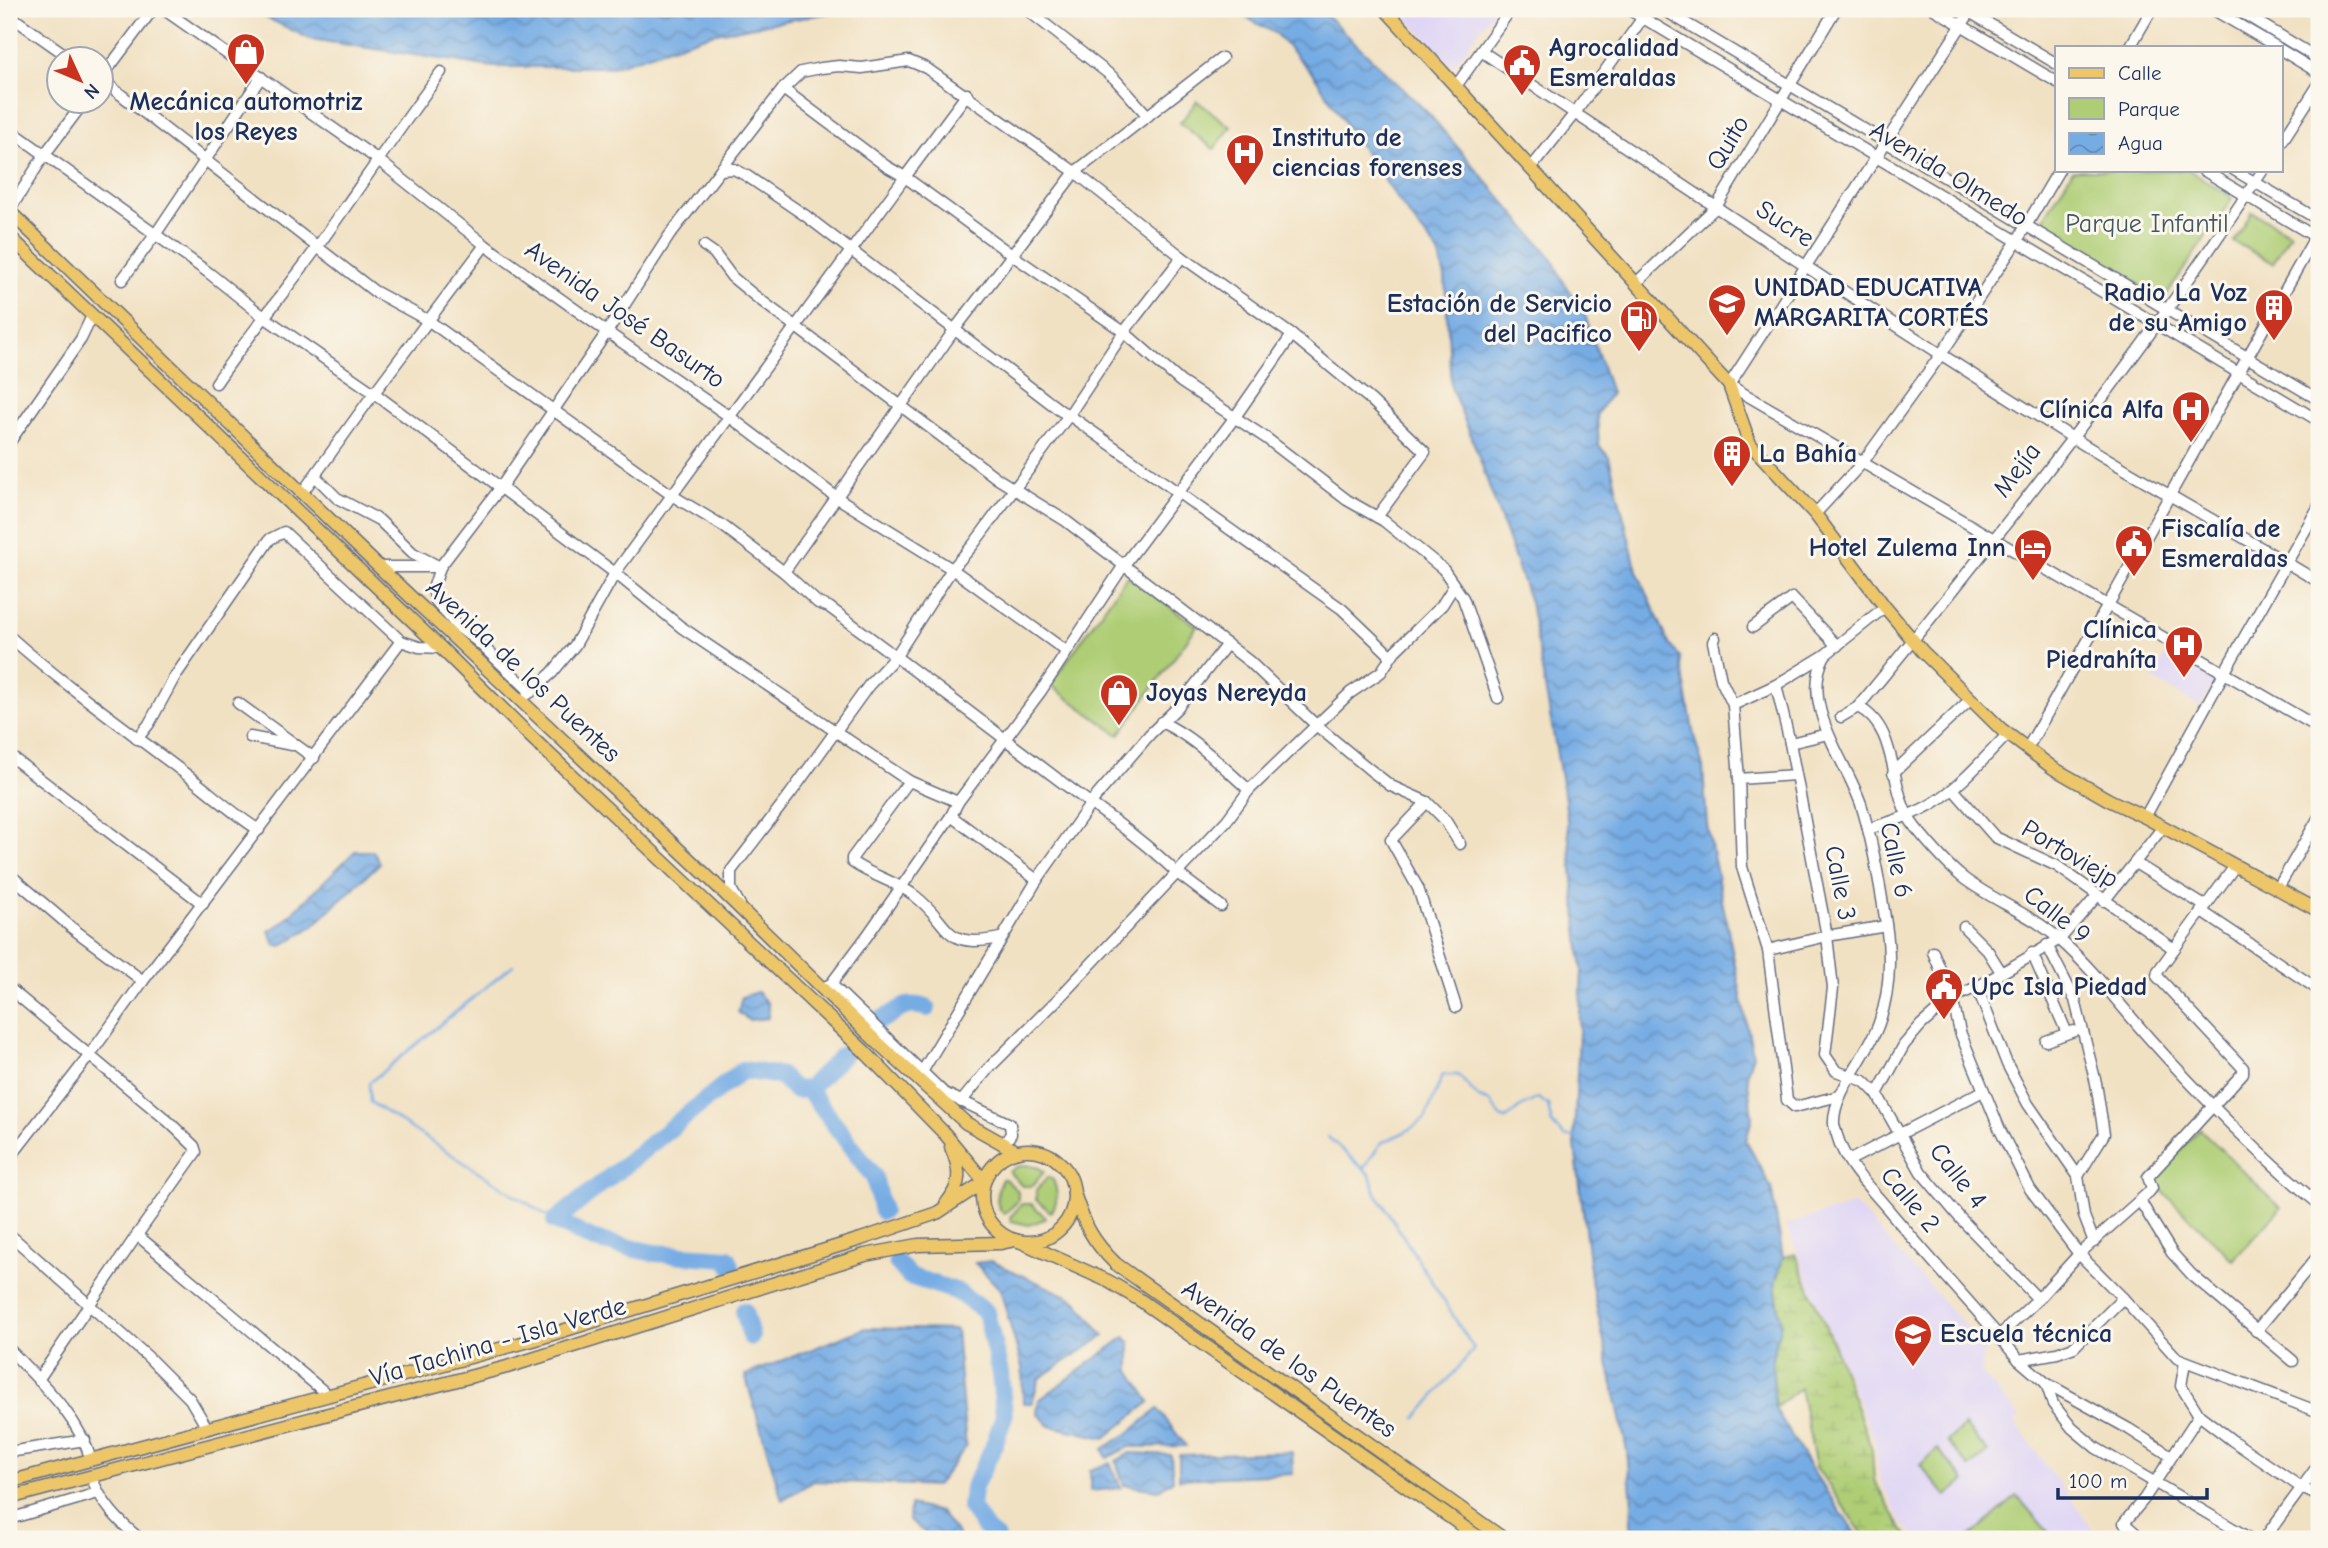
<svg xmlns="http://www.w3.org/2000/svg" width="2328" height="1548" font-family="'Comic Neue',sans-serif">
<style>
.built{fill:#dfd5f5}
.green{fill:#aecd74;stroke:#647e69;stroke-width:2}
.wetland{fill:url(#wetland-marsh);stroke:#647e69;stroke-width:2}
.water{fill:url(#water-waves);stroke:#486ea1;stroke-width:2}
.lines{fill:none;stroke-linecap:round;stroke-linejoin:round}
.stream{stroke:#76ace4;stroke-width:2.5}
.river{stroke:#76ace4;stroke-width:18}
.minor-casing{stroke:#666d81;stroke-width:13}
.major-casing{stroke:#666d81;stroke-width:15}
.minor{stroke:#fff;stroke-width:10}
.major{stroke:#ecc669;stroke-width:12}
.labels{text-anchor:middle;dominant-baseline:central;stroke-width:6;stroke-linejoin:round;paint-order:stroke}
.poi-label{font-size:26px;font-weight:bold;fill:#1b2f5e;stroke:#fbf7ec;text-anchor:start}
.street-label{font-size:26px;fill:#1b2f5e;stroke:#fbf7ec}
.park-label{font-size:26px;fill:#405664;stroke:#fbf7ec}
</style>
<defs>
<pattern id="wetland-marsh" width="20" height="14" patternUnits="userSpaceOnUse" patternTransform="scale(1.75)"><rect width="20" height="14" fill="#aecd74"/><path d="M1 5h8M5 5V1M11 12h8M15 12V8" fill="none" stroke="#95b067"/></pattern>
<pattern id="water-waves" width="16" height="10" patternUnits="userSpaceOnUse" patternTransform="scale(1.75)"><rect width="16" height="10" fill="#76ace4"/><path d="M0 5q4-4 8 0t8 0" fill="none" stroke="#608cbc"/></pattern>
</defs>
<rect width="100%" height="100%" fill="#fbf7ec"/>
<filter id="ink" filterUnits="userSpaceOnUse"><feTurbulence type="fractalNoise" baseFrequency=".0143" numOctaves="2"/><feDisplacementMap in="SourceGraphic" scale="14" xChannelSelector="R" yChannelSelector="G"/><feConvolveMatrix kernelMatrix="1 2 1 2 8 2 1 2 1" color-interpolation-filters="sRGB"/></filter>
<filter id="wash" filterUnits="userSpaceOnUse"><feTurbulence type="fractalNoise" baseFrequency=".00686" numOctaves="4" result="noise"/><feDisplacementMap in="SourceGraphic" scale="28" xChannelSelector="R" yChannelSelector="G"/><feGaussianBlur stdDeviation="1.57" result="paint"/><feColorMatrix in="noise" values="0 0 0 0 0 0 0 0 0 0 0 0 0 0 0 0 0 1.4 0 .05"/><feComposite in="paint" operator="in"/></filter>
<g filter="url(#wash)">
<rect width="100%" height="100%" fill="#f1e1c3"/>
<g class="built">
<polygon points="1398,9 1495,9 1453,66"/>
<polygon points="2168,651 2216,680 2200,707 2151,678"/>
<polygon points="1855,1204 1987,1350 1982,1357 1981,1372 2020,1417 2014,1422 2093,1529 2082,1539 1917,1539 1901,1522 1880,1480 1875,1443 1786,1225"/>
</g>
<g class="green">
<polygon points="1197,101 1231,127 1214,149 1180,123"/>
<polygon points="2073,170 2189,170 2232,198 2163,300 2041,223"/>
<polygon points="2252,212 2290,233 2273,263 2234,242"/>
<polygon points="1127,576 1197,626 1119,735 1050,685"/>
<polygon points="2200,1129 2281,1208 2233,1260 2151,1180"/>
<polygon points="1027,1165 1039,1168 1044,1172 1032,1186 1022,1186 1009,1172 1016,1167"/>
<path d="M1048 1177 1053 1180C1058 1191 1058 1203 1051 1212L1036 1200V1190Z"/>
<path d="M1002 1179H1005L1018 1191V1201L1004 1214C994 1205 996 1191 1002 1179Z"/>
<polygon points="1022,1204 1032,1204 1044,1216 1045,1219 1029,1225 1011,1221 1010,1217"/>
<polygon points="1965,1426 1988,1452 1970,1468 1947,1441"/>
<polygon points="1938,1449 1965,1481 1946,1496 1920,1465"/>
<polygon points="2017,1496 2054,1539 1967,1539"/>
</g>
<polygon class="wetland" points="1795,1254 1836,1351 1872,1450 1874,1480 1900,1526 1910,1539 1866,1539 1816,1467 1800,1388 1775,1408 1772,1359 1781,1323 1775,1284 1783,1257"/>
<g class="water">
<polygon points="249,9 852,9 711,34 612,67 493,67 310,39"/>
<polygon points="1231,9 1320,9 1429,114 1552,258 1563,281 1584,312 1611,393 1597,414 1599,446 1609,457 1637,571 1669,643 1680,657 1694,736 1703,767 1707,825 1753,1055 1747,1072 1752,1118 1746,1141 1771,1187 1783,1257 1775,1284 1781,1323 1772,1359 1775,1408 1812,1470 1859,1539 1791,1539 1768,1529 1752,1539 1630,1539 1632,1504 1627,1451 1592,1286 1574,1137 1582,970 1565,800 1530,602 1476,449 1451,387 1445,277 1437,250 1409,215 1352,134 1314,75 1276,34"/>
<polygon points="355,851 373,851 380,863 313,926 281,946 275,944 269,931 282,923"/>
<polygon points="757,992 768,1004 768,1018 749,1020 738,1012 742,997"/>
<polygon points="991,1261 1076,1300 1104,1336 1039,1379 1032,1403 1023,1403 1022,1367 1000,1289 975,1263"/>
<polygon points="866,1328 956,1330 966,1447 936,1486 814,1481 782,1500 745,1375"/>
<polygon points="1125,1337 1130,1342 1130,1371 1150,1402 1105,1438 1050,1426 1037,1413 1039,1400"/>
<polygon points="1158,1409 1186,1446 1128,1447 1107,1458 1103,1449 1129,1433"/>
<polygon points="1292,1452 1293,1474 1179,1479 1179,1455"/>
<polygon points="1130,1453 1171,1455 1173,1480 1159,1490 1124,1485 1116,1461"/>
<polygon points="1110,1463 1121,1488 1090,1491 1090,1470"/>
<polygon points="910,1505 940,1512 961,1539 933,1539 909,1520"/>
</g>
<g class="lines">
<g class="stream">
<polyline points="513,965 369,1083 370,1102 555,1221"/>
<polyline points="1328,1137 1370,1175 1376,1193 1474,1349 1416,1418"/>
<polyline points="1363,1169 1381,1143 1405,1132 1425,1119 1443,1075 1458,1075 1479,1098 1491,1102 1500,1117 1506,1119 1519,1108 1538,1098 1548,1105 1552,1124 1565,1137 1574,1137"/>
</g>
<g class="river">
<path d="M876 1022C899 1013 901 1000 927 1008"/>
<polyline points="808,1089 874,1177 882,1211"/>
<polyline points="897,1262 909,1276 956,1291 986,1312 1000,1373 1004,1416 993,1448 973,1488 971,1508 987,1531 997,1539"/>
<polyline points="731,1266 728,1258 654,1253 594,1240 555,1221 743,1070 781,1076 795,1090 808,1089 843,1055"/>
<polyline points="744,1311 751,1337"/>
</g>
</g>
</g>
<g filter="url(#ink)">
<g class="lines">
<defs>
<g id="minor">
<polyline points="163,9 377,159 485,245 607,332 730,417 836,497 952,569 1066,651"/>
<polyline points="1026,9 1114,78 1148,116"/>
<polyline points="1628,9 2319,421"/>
<polyline points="1662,9 2319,400"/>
<polyline points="1934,9 2057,82"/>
<polyline points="1972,9 1729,385 2319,728"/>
<polyline points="2212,9 2277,47"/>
<polyline points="2236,9 2319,59"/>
<polyline points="1966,10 2057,64"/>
<polyline points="9,15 73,60"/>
<polyline points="2130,47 2152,9"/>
<polyline points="2281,50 2319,73"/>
<path d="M1481 51C1677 181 1873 313 2073 438 2154 488 2238 533 2319 582"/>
<polyline points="102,77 153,9"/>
<path d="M102 80 374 291 429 321 673 496 723 526 784 572 818 603 829 607C902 661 975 716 1047 771 1091 805 1137 834 1177 873L1058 999 988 1069 961 1102"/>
<polyline points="1456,86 1511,9"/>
<polyline points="783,89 886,166 905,177 967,94"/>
<polyline points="9,129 209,273 264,317 374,393 615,573 681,627 909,781 958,802"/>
<polyline points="2281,143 2319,84"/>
<polyline points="1531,168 1575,113 1649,9"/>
<polyline points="720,170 734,169 747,176 806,216 1061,411 1069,415 1342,609 1391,656"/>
<polyline points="2203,170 2319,239"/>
<polyline points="2234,170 2319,220"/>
<polyline points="9,211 45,154 84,102"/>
<polyline points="704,246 714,253 732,277 755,296 998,479 1066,521 1250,662 1317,726 1369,769 1391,786 1427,802 1445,820 1460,844"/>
<polyline points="122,280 155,235 261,77"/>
<polyline points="1636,283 1716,207 1836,9"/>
<path d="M216 383C248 336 285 292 318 246 359 188 399 129 441 72"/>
<polyline points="9,443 81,339 92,316"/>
<polyline points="316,477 337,498 379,520 413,553 440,567"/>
<polyline points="302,493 374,393 485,245"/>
<polyline points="1815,514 1863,462 1942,353 2017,241 2059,170"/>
<polyline points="379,567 434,567"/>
<polyline points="784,572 955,329 1012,255 1124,332 1181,382 1266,438 1347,500 1384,521 1443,569 1463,598 1498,698"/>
<polyline points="1753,627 1792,598 1837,646"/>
<path d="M9 636C65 686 127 729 187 775 211 793 233 814 259 830"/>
<polyline points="1715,638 1713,642 1721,680 1733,705"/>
<path d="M1825 655C1799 705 1845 758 1861 804 1873 842 1880 884 1886 924 1891 956 1890 992 1879 1023 1869 1054 1832 1093 1834 1124 1835 1130 1838 1138 1840 1144 1849 1168 1871 1189 1887 1208 1923 1251 1961 1293 1999 1336"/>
<polyline points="1776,685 1790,743 1827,936 1833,988 1825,1055 1836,1071 1864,1081 1877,1094 1921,1172 1960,1218 2038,1299"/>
<polyline points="531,692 477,641 457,626 436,601 433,589 440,567 501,487 607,332 669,236 783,89 801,72 821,68 839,66 862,68 909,61 926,68 1075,172 1182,257 1292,335 1371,400 1425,452 1377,517"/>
<polyline points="528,694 552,673 575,645 615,573 905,177 1012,255 1075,172 1222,58"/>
<polyline points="238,703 314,758"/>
<path d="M1858 707C1901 729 1887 792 1915 827 1929 844 1946 864 1962 877 1991 900 2032 914 2060 940 2093 969 2120 1005 2149 1038 2202 1097 2257 1154 2319 1204"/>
<path d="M1841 717 1858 707C2001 534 2140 357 2263 170"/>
<path d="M1161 722C1194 737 1222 766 1249 790"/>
<polyline points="250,737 292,745"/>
<polyline points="137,739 149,724 174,678 270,539 284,532 401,641 419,647 441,648"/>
<polyline points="1790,743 1828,734"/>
<polyline points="2027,749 2319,230"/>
<polyline points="9,755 203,904"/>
<polyline points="1893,773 1971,699"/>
<polyline points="1739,779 1795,775"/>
<path d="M909 781 852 858V862C871 876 896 881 915 896 952 924 941 950 1000 938"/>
<polyline points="1953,789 1995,837 2057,866 2174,949"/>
<polyline points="1427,802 1391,840 1418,888 1456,1007"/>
<polyline points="2145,817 2224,673 2319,506"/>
<path d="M1868 829C1890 822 1914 815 1935 802 1962 785 1985 757 2008 734"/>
<polyline points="2135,863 2205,906"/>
<polyline points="9,874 72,928 143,981"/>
<polyline points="1037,880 1094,799 1150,734 1177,708 1227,644"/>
<polyline points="2278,888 2319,817"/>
<polyline points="2104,901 2163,827"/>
<polyline points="740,905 731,889 731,871 791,793 869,685 896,656 952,569 973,545 1069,415 1124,332 1182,257"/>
<polyline points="1221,906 1177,873 1227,820 1249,790 1350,693 1381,672 1395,651 1442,605 1454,586"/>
<polyline points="2201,911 2319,990"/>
<polyline points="1964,927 1988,951 2001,972"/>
<polyline points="2047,945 2075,1000 2096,1083 2104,1134 2078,1176"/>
<polyline points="1768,950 1827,936 1886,926"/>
<polyline points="1933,952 1952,998 1960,1032 2000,1130 2030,1189 2079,1254 2123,1298 2177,1358 2319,1412"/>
<polyline points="2032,953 2067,1033"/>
<polyline points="831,984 944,1093 1010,1124 1011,1134 1003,1145"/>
<polyline points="1977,987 2007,1064 2028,1104 2078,1176 2084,1216 2094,1242"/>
<polyline points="9,988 169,1122 194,1146 196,1152 137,1235 38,1380"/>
<polyline points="822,988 831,984 867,936 951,816 958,802 1041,691 1124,565 1235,417 1292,335"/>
<polyline points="2046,1041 2074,1031"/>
<polyline points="922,1072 1037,880 951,816"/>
<polyline points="1877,1094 1904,1045 1921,1025 1952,998 1977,987 2060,939 2097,896"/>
<polyline points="1839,1096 1795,1107 1787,1100 1768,950 1742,867 1739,779 1733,705 1776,685 1825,655 1885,607"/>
<polyline points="9,1159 89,1056 143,981 401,641"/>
<polyline points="1850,1160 1983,1091"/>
<polyline points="2140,1201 2172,1253 2192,1275 2293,1361"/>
<polyline points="9,1234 147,1356 190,1399 207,1428"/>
<polyline points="137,1235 328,1395"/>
<polyline points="2256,1331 2319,1255"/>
<path d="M9 1349C40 1382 78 1415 91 1460"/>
<polyline points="2019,1360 2057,1353 2074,1347 2123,1298"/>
<polyline points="2185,1362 2181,1386 2199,1415 2233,1441 2302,1488 2319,1496"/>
<polyline points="2046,1383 2053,1404 2072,1428 2096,1448 2251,1539"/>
<polyline points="9,1452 85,1440"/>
<polyline points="2171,1456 2129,1429 2046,1383 2019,1360 1999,1336 2038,1299 2079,1254 2149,1192 2152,1188 2148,1177 2243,1073 2243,1068 2157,976 2158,971 2235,866"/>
<path d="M91 1476C101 1503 118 1521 140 1539"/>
<polyline points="9,1519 98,1493"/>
<polyline points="2142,1539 2124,1523 2144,1499 2199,1415"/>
<polyline points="2264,1539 2319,1464"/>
</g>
<g id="major">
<polyline points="1385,9 1729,385 1750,444 1815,514 1885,607 1923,652 2001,729 2053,768 2109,800 2145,817 2319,911"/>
<polyline points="9,211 379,567 708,877 876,1041 966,1123 1016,1151"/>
<polyline points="9,236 441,648 530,736 863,1050 945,1134 984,1181"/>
<circle cx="1028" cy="1196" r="46"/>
<path d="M1074 1193C1084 1224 1092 1241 1116 1264L1504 1539"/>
<path d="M946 1204C962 1184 961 1170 951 1147"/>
<polyline points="1019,1241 1108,1281 1140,1300 1481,1539"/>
<polyline points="9,1482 533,1340 861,1239 937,1213 984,1182"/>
<polyline points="9,1498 507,1367 865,1255 918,1245 1001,1243 1015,1240"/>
</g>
</defs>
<use href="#minor" class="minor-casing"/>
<use href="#major" class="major-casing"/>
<use href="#minor" class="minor"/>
<use href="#major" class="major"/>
</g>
</g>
<defs>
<symbol id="shop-pin" viewBox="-11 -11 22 30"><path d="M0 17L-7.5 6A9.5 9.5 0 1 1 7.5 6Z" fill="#c8321e" stroke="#fbf7ec"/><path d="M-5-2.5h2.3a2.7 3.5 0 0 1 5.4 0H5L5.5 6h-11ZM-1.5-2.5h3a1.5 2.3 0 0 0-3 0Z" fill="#fff"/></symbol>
<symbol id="civic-pin" viewBox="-11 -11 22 30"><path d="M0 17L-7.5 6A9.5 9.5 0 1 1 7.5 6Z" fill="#c8321e" stroke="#fbf7ec"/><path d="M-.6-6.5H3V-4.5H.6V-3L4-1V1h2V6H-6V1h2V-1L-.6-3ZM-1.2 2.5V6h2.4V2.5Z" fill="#fff"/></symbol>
<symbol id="hospital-pin" viewBox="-11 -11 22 30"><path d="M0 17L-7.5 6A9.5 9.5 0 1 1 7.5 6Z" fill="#c8321e" stroke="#fbf7ec"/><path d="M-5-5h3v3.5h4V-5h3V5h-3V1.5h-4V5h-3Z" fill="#fff"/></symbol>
<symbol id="school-pin" viewBox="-11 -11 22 30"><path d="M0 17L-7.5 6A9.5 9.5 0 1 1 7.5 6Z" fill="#c8321e" stroke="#fbf7ec"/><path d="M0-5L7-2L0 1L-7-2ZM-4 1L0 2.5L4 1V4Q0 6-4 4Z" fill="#fff"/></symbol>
<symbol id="building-pin" viewBox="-11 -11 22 30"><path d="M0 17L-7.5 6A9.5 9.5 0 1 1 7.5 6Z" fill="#c8321e" stroke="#fbf7ec"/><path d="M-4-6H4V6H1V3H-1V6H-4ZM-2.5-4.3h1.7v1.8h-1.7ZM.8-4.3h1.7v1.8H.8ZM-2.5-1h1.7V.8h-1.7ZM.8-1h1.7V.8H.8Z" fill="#fff"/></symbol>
<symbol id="fuel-pin" viewBox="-11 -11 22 30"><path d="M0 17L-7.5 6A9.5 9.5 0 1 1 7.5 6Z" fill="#c8321e" stroke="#fbf7ec"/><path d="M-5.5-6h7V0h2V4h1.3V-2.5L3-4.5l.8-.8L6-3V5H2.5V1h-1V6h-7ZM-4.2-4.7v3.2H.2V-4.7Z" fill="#fff"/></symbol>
<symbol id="hotel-pin" viewBox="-11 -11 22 30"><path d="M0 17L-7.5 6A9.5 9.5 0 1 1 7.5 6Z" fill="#c8321e" stroke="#fbf7ec"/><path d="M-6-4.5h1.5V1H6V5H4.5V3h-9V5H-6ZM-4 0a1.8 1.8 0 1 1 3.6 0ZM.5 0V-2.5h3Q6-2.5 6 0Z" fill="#fff"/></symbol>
</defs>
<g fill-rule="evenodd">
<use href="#shop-pin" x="224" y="30" width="44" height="60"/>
<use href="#civic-pin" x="1500" y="41" width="44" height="60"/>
<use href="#hospital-pin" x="1223" y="131" width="44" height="60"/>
<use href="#school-pin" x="1705" y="281" width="44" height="60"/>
<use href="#building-pin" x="2252" y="286" width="44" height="60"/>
<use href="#fuel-pin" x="1617" y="297" width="44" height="60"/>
<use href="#hospital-pin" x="2169" y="388" width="44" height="60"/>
<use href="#building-pin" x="1710" y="432" width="44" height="60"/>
<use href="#civic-pin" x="2112" y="522" width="44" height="60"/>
<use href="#hotel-pin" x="2011" y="526" width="44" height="60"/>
<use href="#hospital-pin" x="2162" y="623" width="44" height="60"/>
<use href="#shop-pin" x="1097" y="671" width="44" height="60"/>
<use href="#civic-pin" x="1922" y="965" width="44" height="60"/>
<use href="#school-pin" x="1891" y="1312" width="44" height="60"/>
</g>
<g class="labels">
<g class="poi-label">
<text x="1549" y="48">Agrocalidad<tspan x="1549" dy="30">Esmeraldas</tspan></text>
<text x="246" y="102" text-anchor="middle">Mecánica automotriz<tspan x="246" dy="30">los Reyes</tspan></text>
<text x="1272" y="138">Instituto de<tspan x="1272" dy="30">ciencias forenses</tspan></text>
<text x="1754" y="288">UNIDAD EDUCATIVA<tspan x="1754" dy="30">MARGARITA CORTÉS</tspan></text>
<text x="2247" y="293" text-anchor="end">Radio La Voz<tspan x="2247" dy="30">de su Amigo</tspan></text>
<text x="1612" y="304" text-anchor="end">Estación de Servicio<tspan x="1612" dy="30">del Pacifico</tspan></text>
<text x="2164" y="410" text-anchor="end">Clínica Alfa</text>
<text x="1759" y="454">La Bahía</text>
<text x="2161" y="529">Fiscalía de<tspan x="2161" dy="30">Esmeraldas</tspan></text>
<text x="2006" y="548" text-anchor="end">Hotel Zulema Inn</text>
<text x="2157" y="630" text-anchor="end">Clínica<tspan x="2157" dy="30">Piedrahíta</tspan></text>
<text x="1146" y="693">Joyas Nereyda</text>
<text x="1971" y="987">Upc Isla Piedad</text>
<text x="1940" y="1334">Escuela técnica</text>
</g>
<g class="street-label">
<text transform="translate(1728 143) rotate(-59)">Quito</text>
<text transform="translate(1949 174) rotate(31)">Avenida Olmedo</text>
<text transform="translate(1785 224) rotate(33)">Sucre</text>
<text transform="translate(625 315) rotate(35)">Avenida José Basurto</text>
<text transform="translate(2017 470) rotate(-53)">Mejía</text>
<text transform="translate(523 671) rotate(43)">Avenida de los Puentes</text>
<text transform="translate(2070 854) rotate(31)">Portoviejp</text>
<text transform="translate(1896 860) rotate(78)">Calle 6</text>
<text transform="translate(1840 883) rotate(79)">Calle 3</text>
<text transform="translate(2057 915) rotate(38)">Calle 9</text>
<text transform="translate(1958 1176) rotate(52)">Calle 4</text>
<text transform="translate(1910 1200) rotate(50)">Calle 2</text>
<text transform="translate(498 1342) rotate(-16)">Vía Tachina - Isla Verde</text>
<text transform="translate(1289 1359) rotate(35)">Avenida de los Puentes</text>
</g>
<g class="park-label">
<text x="2147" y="224">Parque Infantil</text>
</g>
</g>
<rect width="2328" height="1548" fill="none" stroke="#fbf7ec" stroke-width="35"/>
<rect x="2055" y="46" width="228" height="126" fill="#fbf7ec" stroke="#a1a7b3" stroke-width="2"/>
<rect x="2069" y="68" width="35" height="10" fill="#ecc669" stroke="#a1a7b3" stroke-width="2"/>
<text x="2118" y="80" font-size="21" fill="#1b2f5e">Calle</text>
<rect x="2069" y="98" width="35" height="21" fill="#aecd74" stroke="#a1a7b3" stroke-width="2"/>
<text x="2118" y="116" font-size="21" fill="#1b2f5e">Parque</text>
<rect x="2069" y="133" width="35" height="21" fill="url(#water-waves)" stroke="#a1a7b3" stroke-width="2"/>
<text x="2118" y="150" font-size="21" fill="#1b2f5e">Agua</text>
<g transform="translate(80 80) rotate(134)"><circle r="33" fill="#fbf7ec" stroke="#a1a7b3" stroke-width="2"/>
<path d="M0-5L12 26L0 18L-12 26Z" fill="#c8321e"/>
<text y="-10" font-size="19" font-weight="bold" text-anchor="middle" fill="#1b2f5e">N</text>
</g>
<path d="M2058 1488v10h149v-10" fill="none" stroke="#1b2f5e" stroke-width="3.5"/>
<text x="2069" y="1488" font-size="21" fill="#1b2f5e" stroke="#fbf7ec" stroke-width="5" paint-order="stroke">100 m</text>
</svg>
